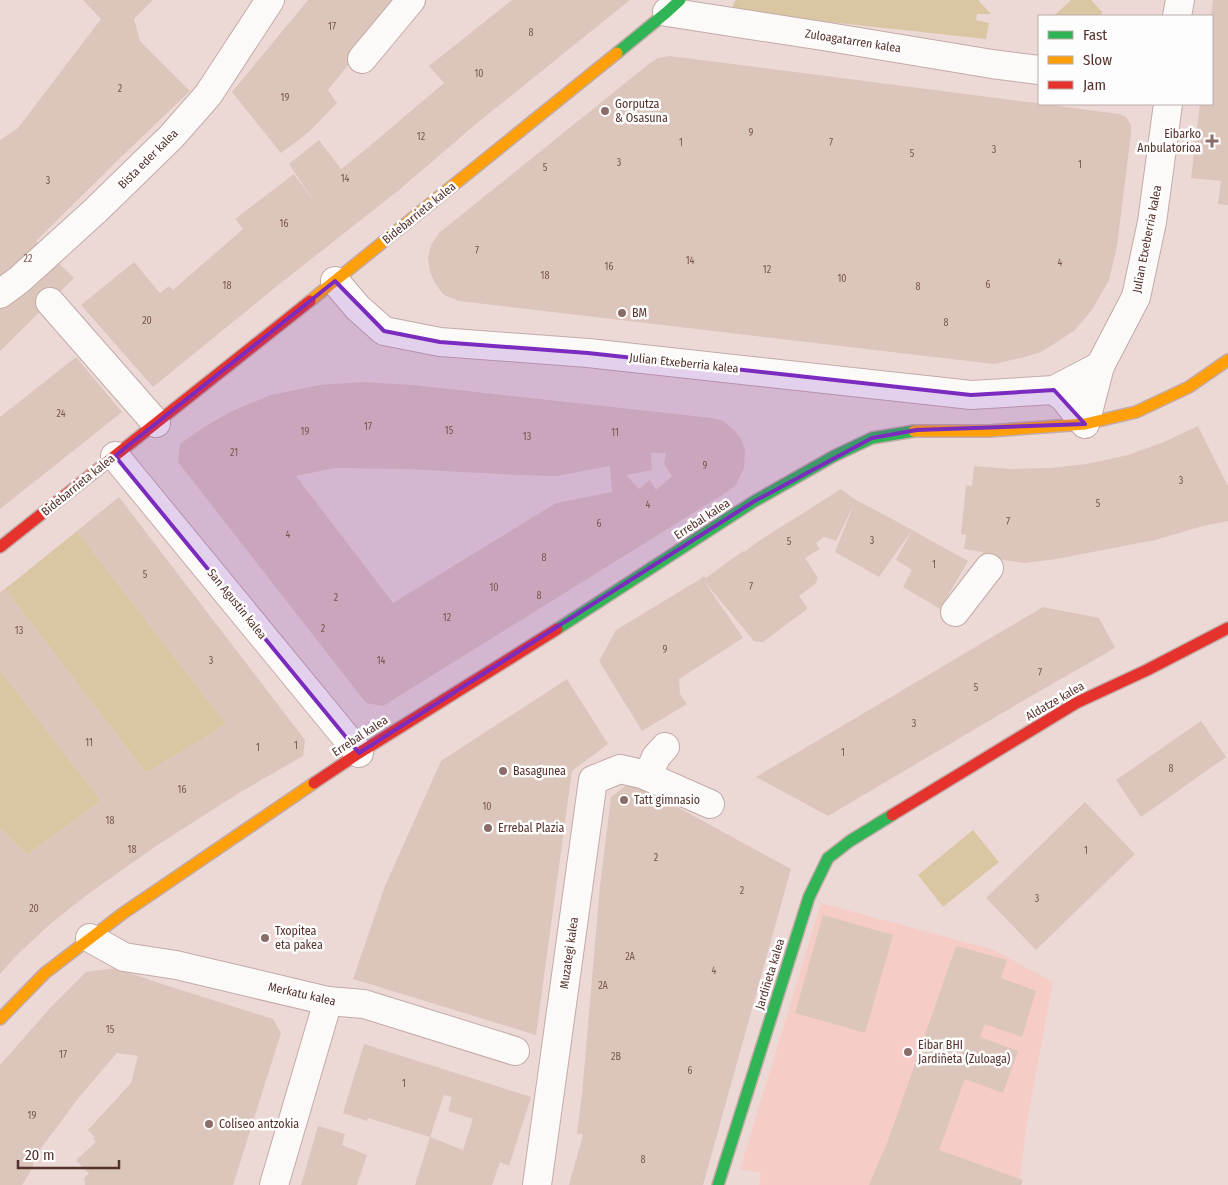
<svg xmlns="http://www.w3.org/2000/svg" width="1228" height="1185" font-family="'Fira Sans Condensed',sans-serif">
<style>
.built{fill:#f5cdc6}
.green{fill:#dac6a3}
.building{fill:#dcc5bb;fill-rule:evenodd}
.lines{fill:none;stroke-linecap:round;stroke-linejoin:round}
.street-casing{stroke:#c3aba7;stroke-width:30}
.fast-casing{stroke:#c3aba7;stroke-width:14}
.slow-casing{stroke:#c3aba7;stroke-width:14}
.jam-casing{stroke:#c3aba7;stroke-width:14}
.street{stroke:#fcf9f9;stroke-width:28}
.fast{stroke:#30b455;stroke-width:11}
.slow{stroke:#ff9f0a;stroke-width:11}
.jam{stroke:#e5322d;stroke-width:11}
.marked{fill:#7b2cbf;fill-opacity:0.2;stroke:#7b2cbf;stroke-width:4;stroke-linejoin:round}
.poi-dot{fill:#8a6c68;stroke:#fdfdfd;stroke-width:2}
.labels{text-anchor:middle;dominant-baseline:central;stroke-width:5;stroke-linejoin:round;paint-order:stroke}
.number-label{font-size:10px;fill:#785850}
.street-label{font-size:12px;fill:#55322c;stroke:#fdfdfd}
.poi-label{font-size:12px;fill:#55322c;stroke:#fdfdfd;text-anchor:start}
</style>
<rect width="100%" height="100%" fill="#ecd9d6"/>
<polygon class="built" points="821,903 994,950 1053,982 1027,1122 1019,1185 759,1185 761,1173 740,1169"/>
<g class="green">
<polygon points="736,0 978,0 991,14 977,14 976,20 989,23 986,39 737,12 733,9 733,4"/>
<polygon points="1071,0 1091,0 1102,12 1101,16 1054,16"/>
<polygon points="77,531 226,724 206,737 146,773 5,589"/>
<polygon points="0,670 101,801 27,855 0,828"/>
<polygon points="973,830 999,862 943,907 918,875"/>
</g>
<g class="building">
<polygon points="83,0 153,0 134,19 140,41 190,91 120,158 36,241 74,278 0,351 0,140 18,128 101,19"/>
<polygon points="308,0 400,0 328,90 337,103 309,132 281,153 232,92"/>
<polygon points="512,0 630,0 476,124 399,190 282,282 153,387 81,305 134,262 160,293 169,286 173,290 243,229 235,219 294,174 316,204 289,164 319,140 341,169 365,150 444,83 429,66"/>
<polygon points="1213,0 1228,0 1228,205 1218,204 1221,181 1191,178 1200,104 1212,104 1212,16 1211,16"/>
<polygon points="670,56 1044,104 1119,114 1126,117 1131,125 1131,134 1117,246 1109,280 1092,310 1075,330 1054,344 1041,352 1025,357 994,364 459,301 444,295 436,285 430,272 428,258 431,245 439,233 650,63 658,58"/>
<polygon points="76,357 122,412 0,509 0,417"/>
<path d="M363 382 413 385 712 418 723 421 735 431 741 439 745 449 744 468 736 485 727 492 383 706 366 703 178 462 180 444 204 427 230 412 271 395 319 385ZM651 453H666L664 464 672 476 656 490 650 480 639 489 626 475 652 470ZM610 466 612 492 556 503 393 603 296 476 335 468 406 469 518 475 556 476Z"/>
<polygon points="1198,426 1228,486 1228,521 1203,526 1155,540 1056,559 1025,563 982,557 983,552 964,549 966,535 961,534 966,485 972,486 974,466 1011,469 1050,468 1087,464 1128,455 1164,442"/>
<polygon points="841,489 856,500 894,520 968,561 940,609 903,587 912,570 896,560 912,530 879,577 835,552 854,504 836,541 824,537 816,543 820,550 818,550 805,558 818,578 815,584 799,596 807,607 807,609 763,642 754,641 704,581 743,638 679,679 680,694 687,704 642,731 599,661 616,630 702,578 702,577 704,576 706,578 743,551 744,552 759,541"/>
<polygon points="119,497 305,740 303,756 239,793 159,844 88,894 49,925 16,956 0,974 0,828 27,855 101,801 0,670 0,592 5,589 146,773 206,737 226,724 77,531"/>
<polygon points="1043,607 1099,618 1115,648 1026,699 828,816 756,777"/>
<polygon points="567,679 608,744 572,771 536,1035 353,979 385,886 441,761"/>
<polygon points="1201,721 1226,757 1141,817 1116,780"/>
<polygon points="631,782 791,869 703,1185 569,1185 583,1135 577,1133 582,1094 600,886 611,797"/>
<polygon points="1085,802 1135,854 1036,950 986,898"/>
<polygon points="823,915 893,935 865,1033 795,1013"/>
<polygon points="956,946 1007,960 1001,978 1036,991 1022,1037 985,1024 980,1037 1018,1051 1003,1093 965,1079 939,1150 1023,1180 1021,1185 869,1185 889,1138"/>
<polygon points="115,968 162,984 273,1019 281,1033 233,1185 85,1185 84,1178 89,1174 76,1160 96,1142 93,1138 95,1137 88,1130 131,1083 138,1056 117,1053 80,1096 33,1159 33,1167 22,1185 0,1185 0,1065 51,1007 86,972"/>
<path d="M364 1044 531 1097 509 1166 500 1162 492 1185H415L430 1137 368 1118 367 1121 343 1113ZM444 1095 452 1097 448 1111 473 1119 463 1150 430 1137Z"/>
<polygon points="318,1126 345,1134 342,1145 367,1155 357,1185 301,1185"/>
</g>
<g class="lines">
<defs>
<g id="street">
<polyline points="667,12 829,37 992,64 1039,70"/>
<polyline points="1177,16 1180,0"/>
<polyline points="362,59 411,0"/>
<polyline points="335,281 358,308 384,331 440,342 588,353 971,395 1054,390 1100,366"/>
<polyline points="0,294 19,280 95,211 171,137 208,95 270,0"/>
<polyline points="50,302 156,423"/>
<polyline points="1054,390 1064,398 1085,424 1100,366 1136,297 1152,222 1168,104"/>
<polyline points="115,456 359,753"/>
<polyline points="955,612 989,568"/>
<polyline points="648,776 656,757 665,747"/>
<polyline points="90,938 124,957 176,965 328,1001 364,1004 515,1051"/>
<polyline points="274,1185 328,1001"/>
<polyline points="537,1185 593,780 620,769 642,774 710,804"/>
</g>
<g id="fast">
<polyline points="617,53 667,12 680,0"/>
<polyline points="557,629 753,502 834,456 872,438 914,431"/>
<polyline points="718,1185 809,897 828,858 850,841 892,815"/>
</g>
<g id="slow">
<polyline points="310,301 617,53"/>
<polyline points="914,431 989,431 1085,424 1136,412 1189,387 1228,360"/>
<polyline points="0,1019 45,973 122,914 314,783"/>
</g>
<g id="jam">
<polyline points="0,547 310,301"/>
<polyline points="314,783 359,753 557,629"/>
<polyline points="892,815 1076,703 1147,670 1228,628"/>
</g>
</defs>
<use href="#street" class="street-casing"/>
<use href="#fast" class="fast-casing"/>
<use href="#slow" class="slow-casing"/>
<use href="#jam" class="jam-casing"/>
<use href="#street" class="street"/>
<use href="#fast" class="fast"/>
<use href="#slow" class="slow"/>
<use href="#jam" class="jam"/>
</g>
<path class="marked" d="M335 281 384 331 440 342 588 353 971 395 1054 390 1085 424 917 430 872 438 753 502 359 753 115 456Z"/>
<g class="poi-dot">
<circle cx="605" cy="111" r="5"/>
<path d="M1209.5 133.5h5v5h5v5h-5v5h-5v-5h-5v-5h5z"/>
<circle cx="622" cy="313" r="5"/>
<circle cx="503" cy="771" r="5"/>
<circle cx="624" cy="800" r="5"/>
<circle cx="488" cy="828" r="5"/>
<circle cx="265" cy="938" r="5"/>
<circle cx="908" cy="1052" r="5"/>
<circle cx="209" cy="1124" r="5"/>
</g>
<g class="labels">
<g class="number-label">
<text x="332" y="27">17</text>
<text x="531" y="33">8</text>
<text x="479" y="74">10</text>
<text x="120" y="89">2</text>
<text x="285" y="98">19</text>
<text x="751" y="133">9</text>
<text x="421" y="137">12</text>
<text x="681" y="143">1</text>
<text x="831" y="143">7</text>
<text x="994" y="150">3</text>
<text x="912" y="154">5</text>
<text x="619" y="163">3</text>
<text x="1080" y="165">1</text>
<text x="545" y="168">5</text>
<text x="345" y="179">14</text>
<text x="48" y="181">3</text>
<text x="284" y="224">16</text>
<text x="477" y="251">7</text>
<text x="28" y="259">22</text>
<text x="690" y="261">14</text>
<text x="1060" y="263">4</text>
<text x="609" y="267">16</text>
<text x="767" y="270">12</text>
<text x="545" y="276">18</text>
<text x="842" y="279">10</text>
<text x="988" y="285">6</text>
<text x="227" y="286">18</text>
<text x="918" y="287">8</text>
<text x="147" y="321">20</text>
<text x="946" y="323">8</text>
<text x="61" y="414">24</text>
<text x="368" y="427">17</text>
<text x="449" y="431">15</text>
<text x="305" y="432">19</text>
<text x="615" y="433">11</text>
<text x="527" y="437">13</text>
<text x="234" y="453">21</text>
<text x="705" y="466">9</text>
<text x="1181" y="481">3</text>
<text x="1098" y="504">5</text>
<text x="648" y="505">4</text>
<text x="1008" y="522">7</text>
<text x="599" y="524">6</text>
<text x="288" y="535">4</text>
<text x="872" y="541">3</text>
<text x="789" y="542">5</text>
<text x="544" y="558">8</text>
<text x="934" y="565">1</text>
<text x="145" y="575">5</text>
<text x="751" y="587">7</text>
<text x="494" y="588">10</text>
<text x="539" y="596">8</text>
<text x="336" y="598">2</text>
<text x="447" y="618">12</text>
<text x="323" y="629">2</text>
<text x="19" y="631">13</text>
<text x="665" y="650">9</text>
<text x="211" y="661">3</text>
<text x="381" y="661">14</text>
<text x="1040" y="673">7</text>
<text x="976" y="688">5</text>
<text x="914" y="724">3</text>
<text x="89" y="743">11</text>
<text x="296" y="746">1</text>
<text x="258" y="748">1</text>
<text x="843" y="753">1</text>
<text x="1171" y="769">8</text>
<text x="182" y="790">16</text>
<text x="487" y="807">10</text>
<text x="110" y="821">18</text>
<text x="132" y="850">18</text>
<text x="1086" y="851">1</text>
<text x="656" y="858">2</text>
<text x="742" y="891">2</text>
<text x="1037" y="899">3</text>
<text x="34" y="909">20</text>
<text x="630" y="957">2A</text>
<text x="714" y="971">4</text>
<text x="603" y="986">2A</text>
<text x="110" y="1030">15</text>
<text x="63" y="1055">17</text>
<text x="616" y="1057">2B</text>
<text x="690" y="1071">6</text>
<text x="404" y="1084">1</text>
<text x="32" y="1116">19</text>
<text x="643" y="1160">8</text>
</g>
<g class="street-label">
<text transform="translate(853 41) rotate(9)">Zuloagatarren kalea</text>
<text transform="translate(148 159) rotate(-45)">Bista eder kalea</text>
<text transform="translate(419 213) rotate(-39)">Bidebarrieta kalea</text>
<text transform="translate(1147 239) rotate(-79)">Julian Etxeberria kalea</text>
<text transform="translate(684 363) rotate(6)">Julian Etxeberria kalea</text>
<text transform="translate(78 485) rotate(-39)">Bidebarrieta kalea</text>
<text transform="translate(702 519) rotate(-33)">Errebal kalea</text>
<text transform="translate(237 604) rotate(51)">San Agustin kalea</text>
<text transform="translate(1055 701) rotate(-30)">Aldatze kalea</text>
<text transform="translate(360 736) rotate(-33)">Errebal kalea</text>
<text transform="translate(569 953) rotate(-82)">Muzategi kalea</text>
<text transform="translate(770 974) rotate(-73)">Jardiñeta kalea</text>
<text transform="translate(302 994) rotate(13)">Merkatu kalea</text>
</g>
<g class="poi-label">
<text x="615" y="104">Gorputza<tspan x="615" dy="14">&amp; Osasuna</tspan></text>
<text x="1201" y="134" text-anchor="end">Eibarko<tspan x="1201" dy="14">Anbulatorioa</tspan></text>
<text x="632" y="313">BM</text>
<text x="513" y="771">Basagunea</text>
<text x="634" y="800">Tatt gimnasio</text>
<text x="498" y="828">Errebal Plazia</text>
<text x="275" y="931">Txopitea<tspan x="275" dy="14">eta pakea</tspan></text>
<text x="918" y="1045">Eibar BHI<tspan x="918" dy="14">Jardiñeta (Zuloaga)</tspan></text>
<text x="219" y="1124">Coliseo antzokia</text>
</g>
</g>
<rect x="1038" y="15" width="175" height="90" fill="#fdfdfd" stroke="#baaca9"/>
<rect x="1048" y="31" width="25" height="8" fill="#30b455" stroke="#baaca9"/>
<text x="1083" y="40" font-size="15" fill="#55322c">Fast</text>
<rect x="1048" y="56" width="25" height="8" fill="#ff9f0a" stroke="#baaca9"/>
<text x="1083" y="65" font-size="15" fill="#55322c">Slow</text>
<rect x="1048" y="81" width="25" height="8" fill="#e5322d" stroke="#baaca9"/>
<text x="1083" y="90" font-size="15" fill="#55322c">Jam</text>
<path d="M18 1160v8h101v-8" fill="none" stroke="#55322c" stroke-width="2.5"/>
<text x="25" y="1160" font-size="15" fill="#55322c" stroke="#fdfdfd" stroke-width="4" paint-order="stroke">20 m</text>
</svg>
